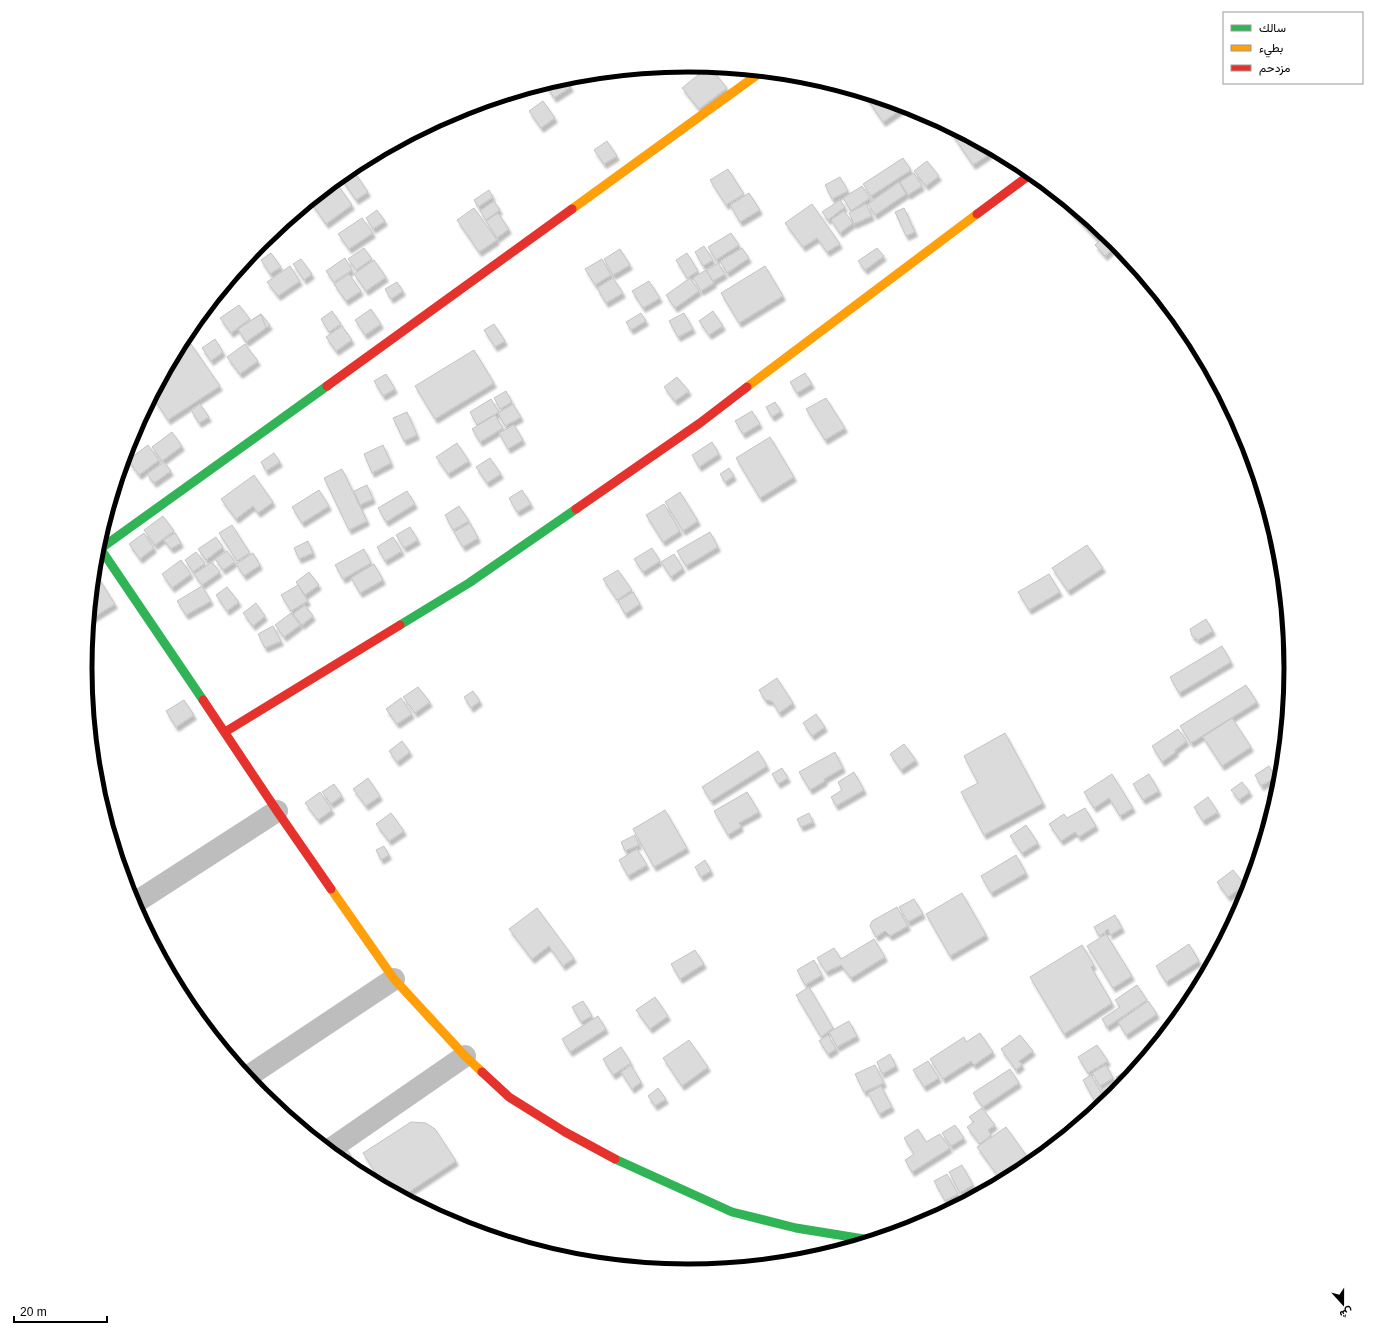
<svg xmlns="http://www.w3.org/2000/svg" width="1375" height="1336" font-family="Helvetica,Vazirmatn,sans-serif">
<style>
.building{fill:#dbdbdb;stroke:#c3c3c3;filter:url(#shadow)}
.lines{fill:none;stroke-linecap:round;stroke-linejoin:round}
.street{stroke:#bdbdbd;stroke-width:22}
.fast{stroke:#30b455;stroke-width:9}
.slow{stroke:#ff9f0a;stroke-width:9}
.jam{stroke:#e5322d;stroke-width:9}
.rim{fill:none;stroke:#000;stroke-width:5}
</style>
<defs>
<filter id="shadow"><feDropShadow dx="2.5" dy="4.5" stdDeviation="1" flood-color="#0004"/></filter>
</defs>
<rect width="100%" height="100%" fill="#fff"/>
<g class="building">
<polygon points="708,67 710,67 727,88 699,109 682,88"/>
<polygon points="565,78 571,87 554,98 545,84"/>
<polygon points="864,94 905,107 883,122"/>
<polygon points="543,101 555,118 541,128 529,111"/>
<polygon points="952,129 994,151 973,165 950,131"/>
<polygon points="607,141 617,156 604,164 594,150"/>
<polygon points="903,158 911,170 871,196 863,184"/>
<polygon points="927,161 939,176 926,186 914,171"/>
<polygon points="728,169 744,194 726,205 710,180"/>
<polygon points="353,170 368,192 356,200 341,178"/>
<polygon points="914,173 922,186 908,195 900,182"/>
<polygon points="840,177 848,191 832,199 825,185"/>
<polygon points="335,181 352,205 326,224 310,201"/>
<polygon points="899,182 906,194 875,215 868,204"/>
<polygon points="862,186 870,198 851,211 843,198"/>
<polygon points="489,190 493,197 478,207 474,200"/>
<polygon points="749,193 760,210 740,222 730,205"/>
<polygon points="1056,194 1114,242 1117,245 1105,256 1095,245 1099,241 1054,195"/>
<polygon points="840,200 845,207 828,220 822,212"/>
<polygon points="494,201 500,210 486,220 480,211"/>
<polygon points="812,204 840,244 827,252 817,238 803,247 785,223"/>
<polygon points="866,204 872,216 854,224 849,213"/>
<polygon points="474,208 497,240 479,252 457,220"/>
<polygon points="904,208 915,232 906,236 895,212"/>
<polygon points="377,210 385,221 373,229 366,218"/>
<polygon points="844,211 853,223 840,233 831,220"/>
<polygon points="498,213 509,229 497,238 486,221"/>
<polygon points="362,218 373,233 349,249 338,234"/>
<polygon points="731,233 739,245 716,260 708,247"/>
<polygon points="704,246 713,260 703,266 695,252"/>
<polygon points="364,248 372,259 356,270 348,259"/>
<polygon points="742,248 749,258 727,273 720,261"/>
<polygon points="877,248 884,256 865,270 858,261"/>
<polygon points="620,249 630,265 613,275 604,259"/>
<polygon points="271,253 281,267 270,274 261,260"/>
<polygon points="687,253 698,271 687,278 676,260"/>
<polygon points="345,258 352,270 334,282 326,271"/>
<polygon points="301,259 312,274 304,280 293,264"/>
<polygon points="602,259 611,275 595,285 585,269"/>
<polygon points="374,260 386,277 366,291 354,274"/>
<polygon points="718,263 725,274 713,281 706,271"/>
<polygon points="290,266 300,281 278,296 267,282"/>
<polygon points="765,266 783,296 739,323 721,293"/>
<polygon points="706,270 714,283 701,291 693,278"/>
<polygon points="349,274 361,291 346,301 334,284"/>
<polygon points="613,278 623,293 606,303 597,288"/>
<polygon points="690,278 699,291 675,308 666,295"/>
<polygon points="649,281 660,298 643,308 632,291"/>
<polygon points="397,282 403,291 391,299 385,289"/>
<polygon points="239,305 250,319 231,333 220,318"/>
<polygon points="371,309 381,324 365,335 355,320"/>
<polygon points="332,311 341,324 329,332 321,319"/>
<polygon points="713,311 723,326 709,335 699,321"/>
<polygon points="641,313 646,321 631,330 626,322"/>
<polygon points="684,313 693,329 678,337 669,321"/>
<polygon points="261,314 270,325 246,342 238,329"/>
<polygon points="261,314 266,328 246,342 238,329"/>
<polygon points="494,324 505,341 495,347 484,330"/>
<polygon points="342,326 352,340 336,351 326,337"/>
<polygon points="215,339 223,352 211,361 202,348"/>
<polygon points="191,344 220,386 168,420 152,396 174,355"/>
<polygon points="245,344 258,361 240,374 227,357"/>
<polygon points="474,350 494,383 435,419 415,386"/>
<polygon points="805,373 812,384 797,393 790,382"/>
<polygon points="386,374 395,389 383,396 374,381"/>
<polygon points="677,377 689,391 675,401 664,387"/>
<polygon points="506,391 512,402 500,409 494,398"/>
<polygon points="826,398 845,428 825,440 806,409"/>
<polygon points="491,399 499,412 477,425 470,412"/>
<polygon points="775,402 781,411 772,417 766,407"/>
<polygon points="200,404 209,417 199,423 191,410"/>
<polygon points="513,404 521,417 505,426 498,413"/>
<polygon points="752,411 760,424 743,434 735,421"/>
<polygon points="407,412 417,435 404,441 393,418"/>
<polygon points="495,415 503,428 480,442 472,429"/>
<polygon points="514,425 523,440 508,449 499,433"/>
<polygon points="172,432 182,446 162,461 152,447"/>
<polygon points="770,437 794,477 760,498 736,458"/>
<polygon points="712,442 719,454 699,467 692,455"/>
<polygon points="457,443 469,461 448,474 436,457"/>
<polygon points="148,445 159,460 139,475 128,460"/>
<polygon points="383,445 391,463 372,473 364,454"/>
<polygon points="274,453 280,462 266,471 261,462"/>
<polygon points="490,458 501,474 487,483 476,467"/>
<polygon points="164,462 171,471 154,483 147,474"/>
<polygon points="729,468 734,476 725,482 720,474"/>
<polygon points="342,469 367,521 349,530 324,478"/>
<polygon points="254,475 273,502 258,513 253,506 236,519 221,499"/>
<polygon points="367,485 373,499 360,505 354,491"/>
<polygon points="319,490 329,506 302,523 292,507"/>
<polygon points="522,490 531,504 517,512 509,498"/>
<polygon points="407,491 415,504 386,522 378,508"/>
<polygon points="680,492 698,521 683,531 665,502"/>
<polygon points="664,504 680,531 663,542 646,515"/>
<polygon points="459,506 469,521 453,530 445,515"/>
<polygon points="163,516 174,531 155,545 144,530"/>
<polygon points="470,523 478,538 463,547 454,532"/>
<polygon points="232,525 250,553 237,561 219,533"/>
<polygon points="410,527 418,540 404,548 396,535"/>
<polygon points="710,532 718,547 686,566 677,551"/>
<polygon points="144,533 154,548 140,559 129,544"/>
<polygon points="175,533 181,543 171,549 164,540"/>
<polygon points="216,537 223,547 206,560 198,549"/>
<polygon points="393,537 402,551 385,561 377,547"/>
<polygon points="308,541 313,553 299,559 294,548"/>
<polygon points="1087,545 1103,568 1068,591 1052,568"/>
<polygon points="652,548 660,561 643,572 634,559"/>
<polygon points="364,549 371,563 343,579 335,565"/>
<polygon points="227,551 235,562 223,570 215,559"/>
<polygon points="196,552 205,563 193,572 185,560"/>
<polygon points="253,553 260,565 244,576 236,564"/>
<polygon points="674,554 683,568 671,577 661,562"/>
<polygon points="181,560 191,574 172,588 162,574"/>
<polygon points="212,562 220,572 202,585 194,574"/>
<polygon points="374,564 383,580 360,593 351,578"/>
<polygon points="618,570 632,590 617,600 603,579"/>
<polygon points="94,571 115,604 89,620"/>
<polygon points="309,572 319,585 305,595 296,582"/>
<polygon points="1049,574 1060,592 1029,610 1018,592"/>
<polygon points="298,585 308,601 291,611 281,595"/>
<polygon points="202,586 211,601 186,615 177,601"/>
<polygon points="227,587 239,602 227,611 216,595"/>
<polygon points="633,592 640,604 625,614 618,601"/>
<polygon points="256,603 265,616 253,626 243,613"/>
<polygon points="305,605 313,616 302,625 293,614"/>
<polygon points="291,613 300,625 284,637 275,625"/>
<polygon points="1206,619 1213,631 1198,640 1192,636 1190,629"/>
<polygon points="273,626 281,641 265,648 258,634"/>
<polygon points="1222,646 1231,662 1179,693 1170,677"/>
<polygon points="777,678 793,703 779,713 772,701 765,700 759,690"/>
<polygon points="1246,685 1257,702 1191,743 1180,726"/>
<polygon points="418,687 430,702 415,713 403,697"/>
<polygon points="473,691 480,701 471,708 464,697"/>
<polygon points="401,698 412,714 397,724 386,709"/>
<polygon points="184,700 194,715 176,727 166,711"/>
<polygon points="816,714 825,727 812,736 803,723"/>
<polygon points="1232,718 1251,747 1222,766 1203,737"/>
<polygon points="1178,729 1187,741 1175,750 1176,752 1162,762 1152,746"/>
<polygon points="1005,733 1043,803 984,835 961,792 978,783 964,756"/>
<polygon points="402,741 410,752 397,762 389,751"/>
<polygon points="904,744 916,760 901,770 890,754"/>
<polygon points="758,751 767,766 711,801 702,787"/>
<polygon points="835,752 843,768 824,779 825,781 810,790 799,772"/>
<polygon points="1269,766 1276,777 1261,786 1255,775"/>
<polygon points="782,768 788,778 778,784 772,774"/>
<polygon points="854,772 864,790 836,806 831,797 842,790 838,782"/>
<polygon points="1112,774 1133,808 1120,816 1109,798 1094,808 1084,792"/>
<polygon points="1149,774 1159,791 1143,800 1133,784"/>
<polygon points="368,778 380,796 366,806 353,789"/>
<polygon points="1242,782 1250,792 1239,800 1231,790"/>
<polygon points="334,784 342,796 331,804 322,792"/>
<polygon points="320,792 332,810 318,820 305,803"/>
<polygon points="747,792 759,812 739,823 741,827 728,835 714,811"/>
<polygon points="1208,797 1218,812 1203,821 1194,807"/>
<polygon points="1085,808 1096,826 1079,837 1075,832 1061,841 1049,824 1064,814 1067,818"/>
<polygon points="665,810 687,848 654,867 633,829"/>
<polygon points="391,813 404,831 389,841 376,824"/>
<polygon points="809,813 813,822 801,827 797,819"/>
<polygon points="1026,825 1038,843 1022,853 1010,836"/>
<polygon points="635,835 639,845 625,851 621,842"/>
<polygon points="384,846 389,855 381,860 376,850"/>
<polygon points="637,849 647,865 628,876 619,860"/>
<polygon points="1016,855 1026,873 991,893 981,876"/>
<polygon points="705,860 711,871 701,877 695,867"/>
<polygon points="1233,870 1245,885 1228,897 1217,882"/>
<polygon points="962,893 986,935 950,956 926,914"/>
<polygon points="914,899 923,914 908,922 899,907"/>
<polygon points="897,907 908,926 890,936 885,931 876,937 870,926 872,921"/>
<polygon points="537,908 574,958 563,966 549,946 532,959 509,929"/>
<polygon points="1115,915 1122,928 1110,935 1108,929 1105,931 1106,932 1099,936 1094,927"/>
<polygon points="1106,934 1132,976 1113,988 1087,946"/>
<polygon points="874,939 885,957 851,978 841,965 826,972 817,958 834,948 841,959"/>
<polygon points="1189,944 1199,961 1166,982 1156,966"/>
<polygon points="1082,945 1094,965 1091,967 1112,1003 1064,1034 1030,977"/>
<polygon points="695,950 704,964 680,979 671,964"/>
<polygon points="814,960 822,975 805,985 797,970"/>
<polygon points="1137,985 1147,1000 1107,1027 1102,1019 1120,1007 1115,1000"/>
<polygon points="809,987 833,1028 821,1037 796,995"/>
<polygon points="1197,987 1190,1001 1186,994"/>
<polygon points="655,997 668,1016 650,1029 636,1010"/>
<polygon points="583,1001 592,1016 581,1022 572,1007"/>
<polygon points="1148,1001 1157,1014 1126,1035 1118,1022"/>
<polygon points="598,1016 606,1029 570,1052 562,1039"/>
<polygon points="849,1021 857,1036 837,1047 829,1032"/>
<polygon points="980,1033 993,1052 974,1065 971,1061 943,1079 930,1059 964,1037 966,1042"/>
<polygon points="828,1035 836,1049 828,1054 819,1041"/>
<polygon points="1020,1035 1033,1051 1019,1061 1022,1065 1016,1070 1001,1049"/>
<polygon points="689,1040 708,1067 682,1086 663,1058"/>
<polygon points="1097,1045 1108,1061 1088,1073 1078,1057"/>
<polygon points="621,1047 631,1063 613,1075 603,1059"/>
<polygon points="890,1054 896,1066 882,1074 877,1062"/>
<polygon points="928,1061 939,1078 924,1087 913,1070"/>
<polygon points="631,1065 641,1082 632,1089 621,1072"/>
<polygon points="875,1065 884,1083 864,1092 855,1074"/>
<polygon points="1106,1065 1113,1078 1100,1086 1092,1073"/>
<polygon points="1134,1066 1135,1068 1121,1085 1116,1077"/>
<polygon points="1010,1069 1019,1083 983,1107 973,1093"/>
<polygon points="1091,1075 1106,1101 1098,1107 1083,1080"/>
<polygon points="1115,1081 1119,1088 1107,1100 1101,1089"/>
<polygon points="881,1086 892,1107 879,1114 868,1093"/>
<polygon points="658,1088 666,1099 655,1106 648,1096"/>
<polygon points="982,1108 995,1125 988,1130 991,1135 980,1144 967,1127 974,1122 969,1117"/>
<polygon points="411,1122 426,1123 435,1129 456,1161 403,1196 385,1187 363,1153"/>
<polygon points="955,1125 964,1138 951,1146 942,1133"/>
<polygon points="1006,1127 1031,1162 1022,1170 1018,1172 1016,1170 1001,1180 977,1147"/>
<polygon points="918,1129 926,1142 940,1134 950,1148 912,1172 905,1160 914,1154 904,1138"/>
<polygon points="346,1148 357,1165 351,1169 336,1156"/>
<polygon points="962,1165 973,1185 960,1193 949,1172"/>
<polygon points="947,1174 958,1194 945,1201 934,1181"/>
</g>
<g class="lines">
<g class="street">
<polyline points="133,904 277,811"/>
<polyline points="247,1077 394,979"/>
<polyline points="329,1150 465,1056"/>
</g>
<g class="fast">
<polyline points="98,545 203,700"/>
<polyline points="100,549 327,386"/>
<polyline points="400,625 469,583 576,509"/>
<polyline points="615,1159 732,1212 796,1228 870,1240"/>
</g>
<g class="slow">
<polyline points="572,209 761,72"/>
<polyline points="747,387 977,214"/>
<polyline points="331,889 394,979 465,1056 482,1072"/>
</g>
<g class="jam">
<polyline points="977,214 1031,174"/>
<polyline points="327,386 572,209"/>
<polyline points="576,509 700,423 747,387"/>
<polyline points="203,700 277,811 331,889"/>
<polyline points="225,732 400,625"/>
<polyline points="482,1072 509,1097 565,1132 615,1159"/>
</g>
</g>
<path d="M0 0H1375V1336H0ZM92 668a596 596 0 1 1 1192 0a596 596 0 1 1-1192 0Z" fill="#fff" fill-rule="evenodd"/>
<path class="rim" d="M92 668a596 596 0 1 1 1192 0a596 596 0 1 1-1192 0Z"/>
<rect x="1223" y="12" width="140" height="72" fill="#ffffff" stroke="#999999"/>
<rect x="1231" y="25" width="20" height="6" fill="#30b455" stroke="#999999"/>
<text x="1259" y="32" font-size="12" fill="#000000">سالك</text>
<rect x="1231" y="45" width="20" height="6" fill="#ff9f0a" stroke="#999999"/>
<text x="1259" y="52" font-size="12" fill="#000000">بطيء</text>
<rect x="1231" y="65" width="20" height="6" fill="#e5322d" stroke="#999999"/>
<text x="1259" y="72" font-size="12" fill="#000000">مزدحم</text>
<g transform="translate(1343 1304) rotate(159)" stroke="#ffffff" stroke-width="3" paint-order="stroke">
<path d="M0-3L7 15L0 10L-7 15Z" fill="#000000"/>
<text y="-6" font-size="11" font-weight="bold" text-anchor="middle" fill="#000000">ش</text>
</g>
<path d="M14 1316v6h93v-6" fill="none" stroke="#000000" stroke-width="2"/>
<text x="20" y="1316" font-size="12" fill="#000000" stroke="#ffffff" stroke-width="3" paint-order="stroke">20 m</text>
</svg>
